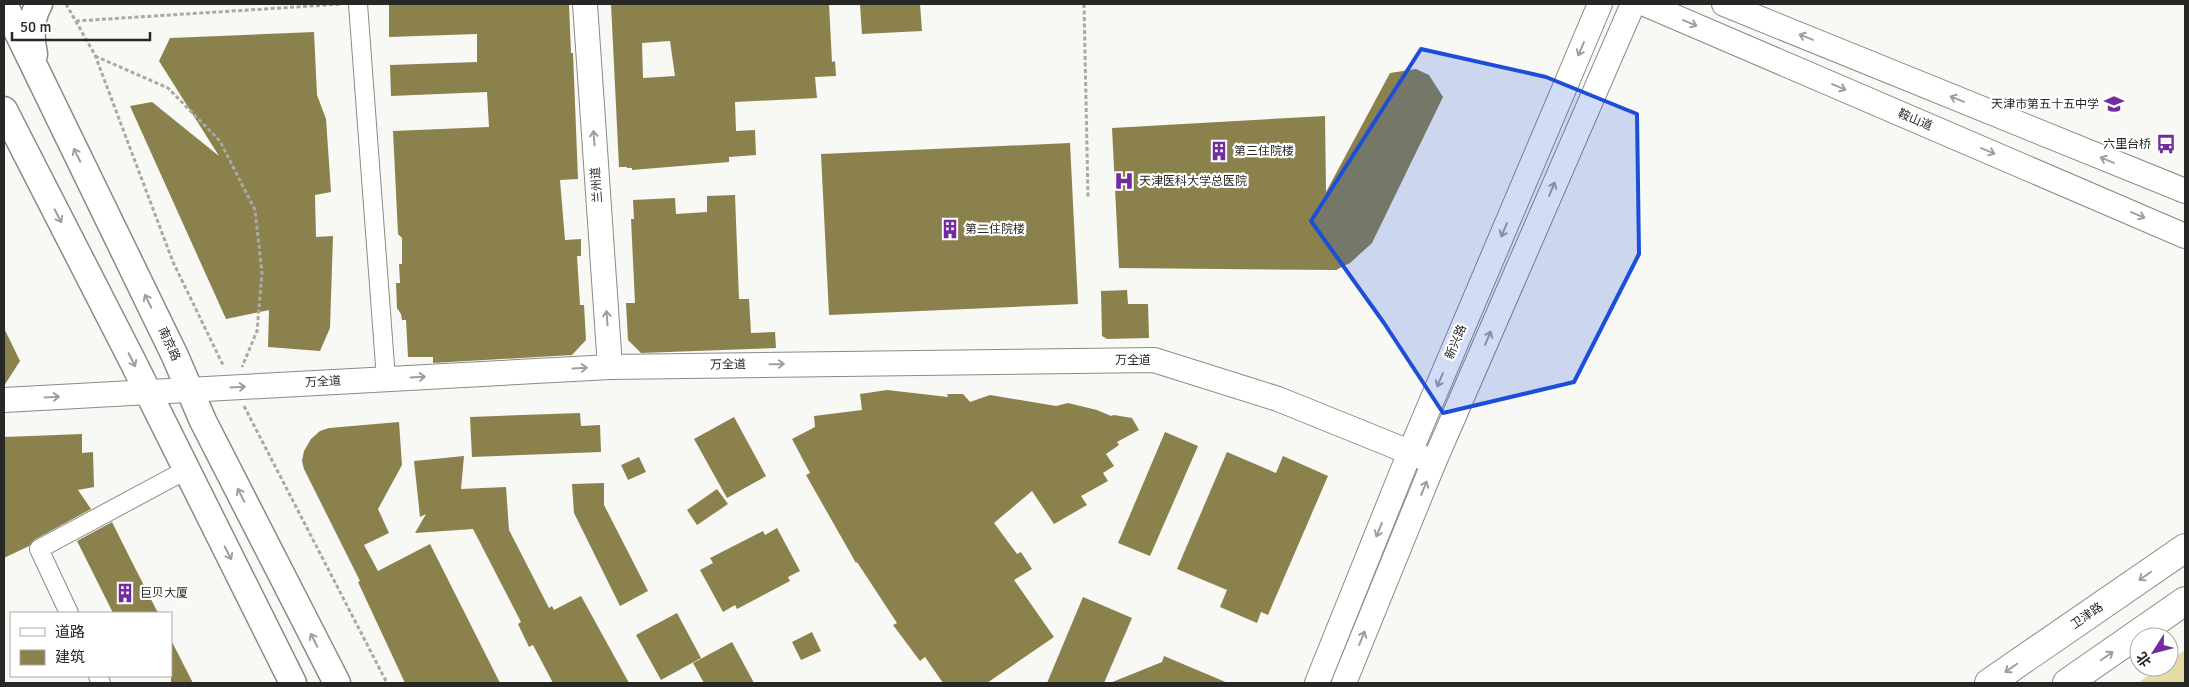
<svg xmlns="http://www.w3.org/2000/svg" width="2189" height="687" font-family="Signika,'Noto Sans SC',sans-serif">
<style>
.water{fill:#e6dba4}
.building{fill:#8b814d;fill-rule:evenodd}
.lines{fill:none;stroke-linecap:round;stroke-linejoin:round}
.street-casing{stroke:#8b8a87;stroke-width:20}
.secondary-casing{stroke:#8b8a87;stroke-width:26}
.primary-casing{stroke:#8b8a87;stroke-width:29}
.highway-casing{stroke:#8b8a87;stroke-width:30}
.path{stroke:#a9a9a6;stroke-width:3;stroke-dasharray:4 2.5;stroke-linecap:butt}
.street{stroke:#fff;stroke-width:18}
.secondary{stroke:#fff;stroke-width:24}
.primary{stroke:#fff;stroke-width:26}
.highway{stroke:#fff;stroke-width:28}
.oneway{stroke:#9e9e9d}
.marked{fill:#1d4ed8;fill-opacity:0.2;stroke:#1d4ed8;stroke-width:4;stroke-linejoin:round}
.labels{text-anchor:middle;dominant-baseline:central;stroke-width:4.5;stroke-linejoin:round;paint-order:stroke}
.poi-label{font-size:12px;fill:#272726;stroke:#fff;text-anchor:start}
.street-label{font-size:12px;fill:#272726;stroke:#fff}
</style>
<rect width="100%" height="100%" fill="#f8f8f4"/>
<polygon class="water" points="2185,650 2185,683 2138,683 2161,667 2169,667 2169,662"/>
<g class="building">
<polygon points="389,4 569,4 571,53 573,53 578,179 560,180 565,240 581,239 581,256 577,256 580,305 584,305 586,340 572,355 433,363 433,357 408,357 406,320 402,320 401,314 397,308 396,283 400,283 399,264 402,264 402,238 398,234 393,131 489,127 487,92 391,96 390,65 477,62 477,34 389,37"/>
<path d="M611 4H829L832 62 835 61 836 76 815 77 817 98 735 102 736 131 755 130 756 155 729 157V162L632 170V168H627V167H619ZM670 41 675 76 643 78 642 43Z"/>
<polygon points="860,4 920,4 922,31 862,34"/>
<polygon points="314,32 317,95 326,119 331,192 315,195 316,237 333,236 330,328 320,351 268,347 269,310 226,319 130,106 152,102 219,156 159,61 170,38"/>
<polygon points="1416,69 1429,75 1443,97 1372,243 1350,263 1336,270 1119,268 1112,128 1325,116 1326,192 1390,73"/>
<polygon points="1070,143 1078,304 829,315 821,154"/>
<polygon points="735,195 739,299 749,299 751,333 775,332 776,348 641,353 628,340 626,303 635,303 631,219 634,219 633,200 675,198 676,214 707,212 707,196"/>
<polygon points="1127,290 1128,304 1148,304 1149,338 1107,339 1102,336 1101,291"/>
<polygon points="4,328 20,361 4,386"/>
<polygon points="887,390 948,397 947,394 963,394 970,402 990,395 1056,406 1068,403 1097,410 1111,416 1114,415 1132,418 1139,430 1117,442 1119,445 1106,454 1114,466 1103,473 1108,481 1081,496 1087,505 1054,524 1032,491 994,523 1017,554 1021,552 1032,569 1014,580 1054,637 987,683 943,683 925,657 920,661 893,625 897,623 857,562 856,563 806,475 810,473 792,439 815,427 814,416 862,410 860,394"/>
<polygon points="580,413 581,426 600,425 601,452 472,457 470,417"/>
<polygon points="734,417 766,476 727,498 694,439"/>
<polygon points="399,422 402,465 378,509 389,533 364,545 378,571 430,544 500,683 405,683 358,582 360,581 304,469 302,461 304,451 311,439 320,431 329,428"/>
<polygon points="1165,432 1198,446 1150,556 1118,543"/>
<polygon points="82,434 82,453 93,452 94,487 78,490 91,509 34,540 29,546 4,558 4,437"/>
<polygon points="1227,452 1276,473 1283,456 1328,476 1268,615 1261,612 1257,623 1220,607 1227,590 1177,569"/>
<polygon points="464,456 461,489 506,487 509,530 549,608 552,606 554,610 581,596 629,683 553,683 533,645 529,647 518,624 521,622 473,529 415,533 426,514 420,517 414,461"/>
<polygon points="639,457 646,472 628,480 621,465"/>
<polygon points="604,483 604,505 648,591 620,606 574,513 572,484"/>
<polygon points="717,489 728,504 697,525 687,510"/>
<polygon points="112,522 133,564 158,613 113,613 77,541"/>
<polygon points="777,528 800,571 788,577 790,581 737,609 735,605 723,612 700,570 713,563 710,558 763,531 765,535"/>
<polygon points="1083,597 1132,618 1104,683 1047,683"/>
<polygon points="677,613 701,658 661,680 636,635"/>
<polygon points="812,632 821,651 801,660 792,642"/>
<polygon points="171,640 193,683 171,683"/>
<polygon points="732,642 754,683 704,683 693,663"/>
<polygon points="1164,656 1171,659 1228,683 1110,683 1162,662"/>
</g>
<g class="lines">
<defs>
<g id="street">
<polyline points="358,4 386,379"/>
<polyline points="69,613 39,549 186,470"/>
<polyline points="98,676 101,683"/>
</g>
<g id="secondary">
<polyline points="585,4 610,367"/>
<polyline points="1645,4 2185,236"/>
<polyline points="1724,4 2185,191"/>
<polyline points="4,400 610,367 1154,360 1278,399 1434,462"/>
<polyline points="1317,683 1410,452 1600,4"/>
<polyline points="1344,683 1434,462 1633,4"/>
</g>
<g id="primary">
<polyline points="4,4 175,356 203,421 337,683"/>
<path d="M34 54C30 36 30 20 39 4"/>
<polyline points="4,110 133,362 293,683"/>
</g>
<g id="highway">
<polyline points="1989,683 2185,548"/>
<polyline points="2067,683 2185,601"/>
</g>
</defs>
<use href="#street" class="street-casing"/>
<use href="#secondary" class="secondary-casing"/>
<use href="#primary" class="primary-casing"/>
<use href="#highway" class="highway-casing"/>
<g class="path">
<polyline points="66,4 95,55 173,262 224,367"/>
<polyline points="1084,4 1088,197"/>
<polyline points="76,21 342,4"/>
<polyline points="95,56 168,88 220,141 255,210 262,273 257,331 242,367"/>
<polyline points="244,406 387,683"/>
</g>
<use href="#street" class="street"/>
<use href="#secondary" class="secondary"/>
<use href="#primary" class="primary"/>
<use href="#highway" class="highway"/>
</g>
<defs><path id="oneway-shaft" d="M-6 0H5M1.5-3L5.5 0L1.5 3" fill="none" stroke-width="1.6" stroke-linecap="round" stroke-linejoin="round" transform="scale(1.25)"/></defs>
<g class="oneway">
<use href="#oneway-shaft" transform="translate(1690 23) rotate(23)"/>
<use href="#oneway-shaft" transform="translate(1806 37) rotate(-158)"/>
<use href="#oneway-shaft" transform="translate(1581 49) rotate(113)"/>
<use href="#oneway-shaft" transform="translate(1839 87) rotate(23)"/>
<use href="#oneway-shaft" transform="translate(1957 99) rotate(-158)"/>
<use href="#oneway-shaft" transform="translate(594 138) rotate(-94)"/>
<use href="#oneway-shaft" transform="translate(1988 151) rotate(23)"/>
<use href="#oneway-shaft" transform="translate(77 155) rotate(-116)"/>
<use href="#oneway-shaft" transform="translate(2107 160) rotate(-158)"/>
<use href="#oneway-shaft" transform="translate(1552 189) rotate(-67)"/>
<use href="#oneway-shaft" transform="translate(2138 215) rotate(23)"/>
<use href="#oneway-shaft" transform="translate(58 216) rotate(63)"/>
<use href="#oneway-shaft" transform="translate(1504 230) rotate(113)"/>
<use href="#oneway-shaft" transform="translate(148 301) rotate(-116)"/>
<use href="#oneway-shaft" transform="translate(607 318) rotate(-94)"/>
<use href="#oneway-shaft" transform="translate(1488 338) rotate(-67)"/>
<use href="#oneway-shaft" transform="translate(132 360) rotate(63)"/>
<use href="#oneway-shaft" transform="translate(777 364) rotate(-1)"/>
<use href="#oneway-shaft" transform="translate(580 368) rotate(-3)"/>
<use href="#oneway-shaft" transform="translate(418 377) rotate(-3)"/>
<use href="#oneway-shaft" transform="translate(1440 380) rotate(113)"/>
<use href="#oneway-shaft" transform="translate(238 387) rotate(-3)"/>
<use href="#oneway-shaft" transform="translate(52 397) rotate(-3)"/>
<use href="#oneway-shaft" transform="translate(1424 488) rotate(-68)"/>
<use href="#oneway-shaft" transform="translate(241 495) rotate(-117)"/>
<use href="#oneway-shaft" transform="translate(1379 530) rotate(112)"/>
<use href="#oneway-shaft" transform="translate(228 553) rotate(63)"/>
<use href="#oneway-shaft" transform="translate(2145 576) rotate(145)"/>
<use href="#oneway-shaft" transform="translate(1362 638) rotate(-68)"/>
<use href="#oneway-shaft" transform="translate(314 640) rotate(-117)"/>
<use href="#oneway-shaft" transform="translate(2107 656) rotate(-35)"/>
<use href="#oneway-shaft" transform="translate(2011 668) rotate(145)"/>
</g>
<path class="marked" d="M1421 49 1546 77 1637 114 1639 254 1574 382 1443 413 1384 323 1311 221Z"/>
<defs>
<symbol id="school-bare" viewBox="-9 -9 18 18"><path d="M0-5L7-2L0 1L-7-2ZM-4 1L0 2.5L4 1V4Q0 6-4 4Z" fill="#732ca0" stroke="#fff" stroke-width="2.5" paint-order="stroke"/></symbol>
<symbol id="bus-bare" viewBox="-9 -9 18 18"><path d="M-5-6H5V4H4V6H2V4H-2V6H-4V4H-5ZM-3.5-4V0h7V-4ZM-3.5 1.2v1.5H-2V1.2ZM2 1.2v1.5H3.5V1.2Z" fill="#732ca0" stroke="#fff" stroke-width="2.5" paint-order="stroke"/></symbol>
<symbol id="building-bare" viewBox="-9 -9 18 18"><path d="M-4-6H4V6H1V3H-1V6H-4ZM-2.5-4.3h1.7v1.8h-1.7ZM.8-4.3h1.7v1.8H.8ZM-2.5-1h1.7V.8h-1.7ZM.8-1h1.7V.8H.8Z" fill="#732ca0" stroke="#fff" stroke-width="2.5" paint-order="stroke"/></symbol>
<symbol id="hospital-bare" viewBox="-9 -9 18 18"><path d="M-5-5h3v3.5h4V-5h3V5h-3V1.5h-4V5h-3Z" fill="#732ca0" stroke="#fff" stroke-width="2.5" paint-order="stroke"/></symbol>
</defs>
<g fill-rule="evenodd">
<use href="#school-bare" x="2100" y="90" width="28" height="28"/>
<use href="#bus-bare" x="2152" y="130" width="28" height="28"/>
<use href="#building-bare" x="1205" y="137" width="28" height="28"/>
<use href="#hospital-bare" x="1110" y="167" width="28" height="28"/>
<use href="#building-bare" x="936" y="215" width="28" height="28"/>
<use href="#building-bare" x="111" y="579" width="28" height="28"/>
</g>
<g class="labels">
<g class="poi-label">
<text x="2099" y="104" text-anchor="end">天津市第五十五中学</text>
<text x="2151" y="144" text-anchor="end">六里台桥</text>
<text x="1234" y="151">第三住院楼</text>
<text x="1139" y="181">天津医科大学总医院</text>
<text x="965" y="229">第二住院楼</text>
<text x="140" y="593">巨贝大厦</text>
</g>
<g class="street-label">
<text transform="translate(1915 120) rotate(23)">鞍山道</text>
<text transform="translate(597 185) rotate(-94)">兰州道</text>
<text transform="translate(1456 342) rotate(-67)">新兴路</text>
<text transform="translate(169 344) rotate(65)">南京路</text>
<text x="1133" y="360">万全道</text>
<text transform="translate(728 365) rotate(-1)">万全道</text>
<text transform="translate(323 382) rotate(-3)">万全道</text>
<text transform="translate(2087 616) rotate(-35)">卫津路</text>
</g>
</g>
<rect width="2189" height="687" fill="none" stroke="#272726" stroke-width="10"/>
<rect x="10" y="612" width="162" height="65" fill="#ffffff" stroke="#a9a9a8"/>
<rect x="20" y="628" width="25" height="8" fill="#ffffff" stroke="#a9a9a8"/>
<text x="55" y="637" font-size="15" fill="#272726">道路</text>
<rect x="20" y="650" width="25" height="15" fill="#8b814d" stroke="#a9a9a8"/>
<text x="55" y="662" font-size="15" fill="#272726">建筑</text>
<g transform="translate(2154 652) rotate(234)"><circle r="24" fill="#ffffff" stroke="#a9a9a8"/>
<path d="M0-4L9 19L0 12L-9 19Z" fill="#732ca0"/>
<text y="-8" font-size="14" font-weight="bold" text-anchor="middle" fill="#272726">北</text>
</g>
<path d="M12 32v8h138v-8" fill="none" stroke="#272726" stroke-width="2.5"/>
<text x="20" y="32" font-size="15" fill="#272726" stroke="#ffffff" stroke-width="4" paint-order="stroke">50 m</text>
</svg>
